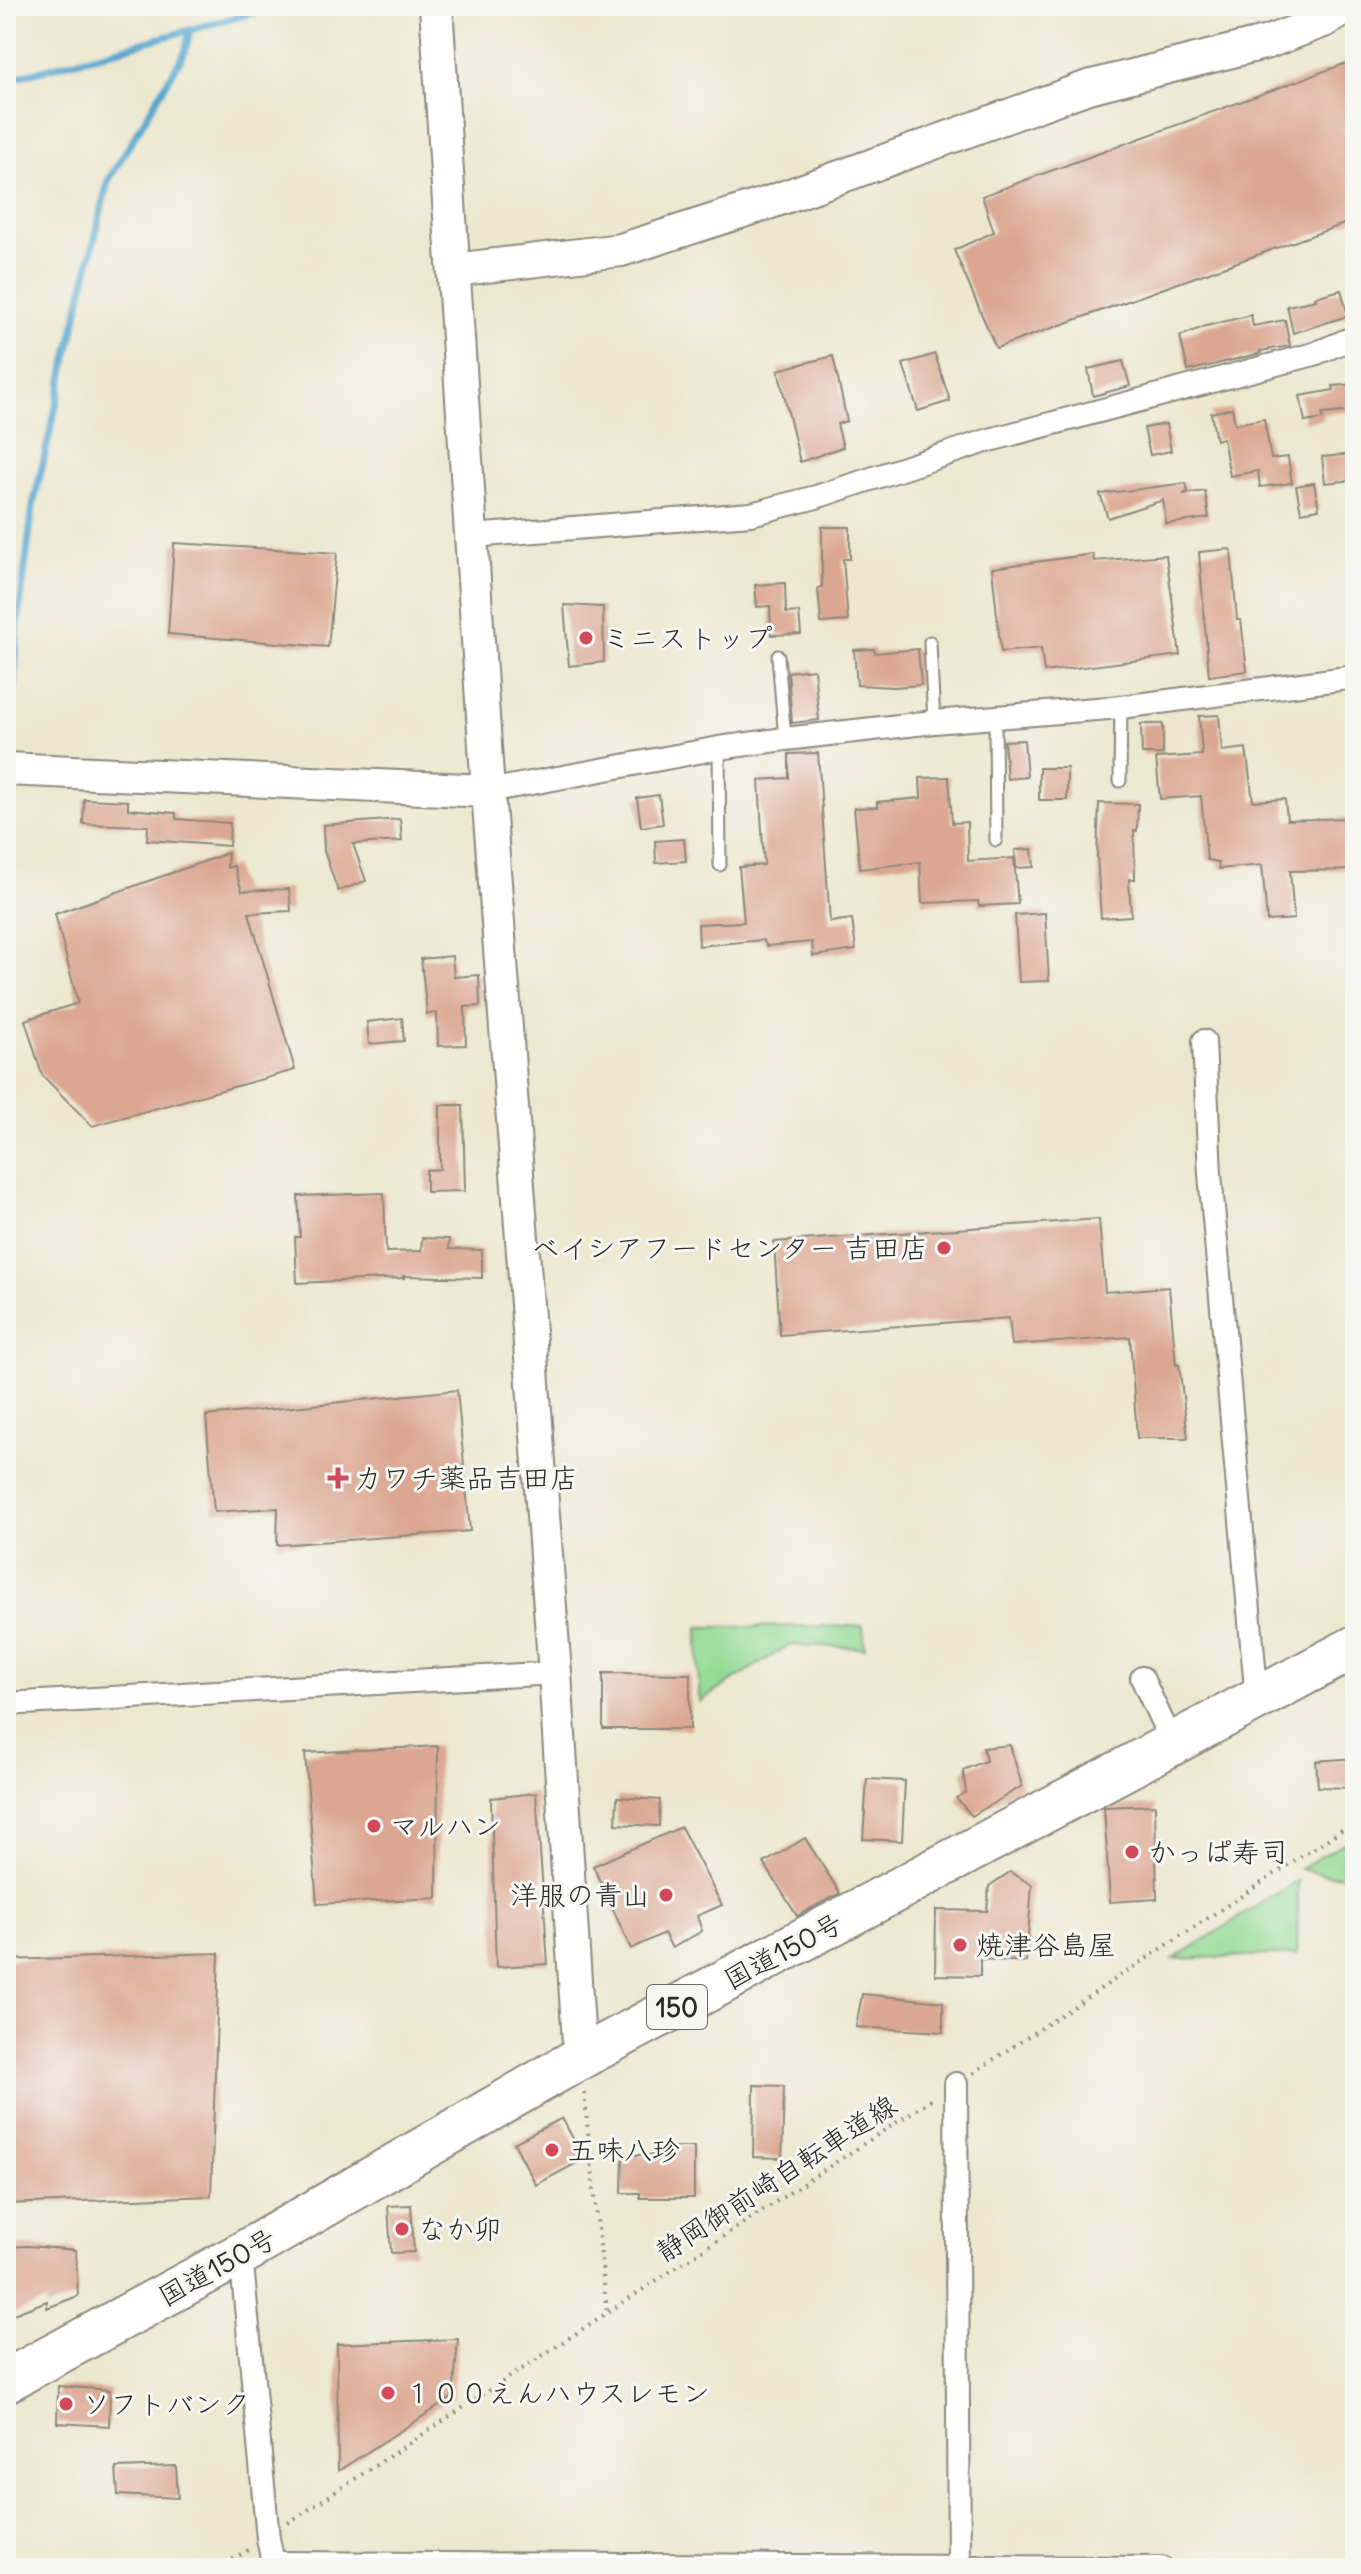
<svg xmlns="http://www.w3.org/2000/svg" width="1361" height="2574" font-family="Delius,'Klee One',sans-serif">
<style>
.grass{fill:#93da93;stroke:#5f825f;stroke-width:2}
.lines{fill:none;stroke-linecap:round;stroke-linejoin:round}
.stream{stroke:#52a5ce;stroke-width:7}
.building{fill:#dca792}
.lane-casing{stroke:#8c897c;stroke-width:15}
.street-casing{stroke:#8c897c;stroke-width:26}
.secondary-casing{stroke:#8c897c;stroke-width:36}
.highway-casing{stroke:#8c897c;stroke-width:46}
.path{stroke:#8c897c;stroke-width:4;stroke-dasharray:2 6;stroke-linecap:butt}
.lane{stroke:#fff;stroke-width:11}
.street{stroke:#fff;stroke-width:22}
.secondary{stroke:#fff;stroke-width:32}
.highway{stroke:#fff;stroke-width:42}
.poi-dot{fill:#d1495b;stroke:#f6f6f2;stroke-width:3}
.labels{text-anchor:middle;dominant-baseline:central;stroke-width:6;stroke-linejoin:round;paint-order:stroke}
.shield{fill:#f6f6f2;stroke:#686867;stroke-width:2}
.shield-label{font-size:26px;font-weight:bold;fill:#2b2b2b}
.poi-label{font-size:28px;fill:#2b2b2b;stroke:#f6f6f2;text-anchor:start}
.street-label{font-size:28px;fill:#2b2b2b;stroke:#f6f6f2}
</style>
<rect width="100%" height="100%" fill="#f6f6f2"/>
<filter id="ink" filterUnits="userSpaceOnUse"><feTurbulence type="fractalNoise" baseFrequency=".0125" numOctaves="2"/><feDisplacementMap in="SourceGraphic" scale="16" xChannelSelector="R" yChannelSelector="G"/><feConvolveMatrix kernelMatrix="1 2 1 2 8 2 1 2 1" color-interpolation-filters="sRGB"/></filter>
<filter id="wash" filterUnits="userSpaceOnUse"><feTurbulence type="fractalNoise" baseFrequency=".006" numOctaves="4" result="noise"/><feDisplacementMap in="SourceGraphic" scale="32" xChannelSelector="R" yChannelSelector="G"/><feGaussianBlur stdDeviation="1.8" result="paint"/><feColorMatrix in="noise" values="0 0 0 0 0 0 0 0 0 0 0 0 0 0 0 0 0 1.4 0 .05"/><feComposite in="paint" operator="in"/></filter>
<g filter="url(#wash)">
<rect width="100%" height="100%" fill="#ece7ce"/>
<g class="grass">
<polygon points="863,1626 865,1648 789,1645 699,1702 698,1627"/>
<polygon points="1355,1836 1355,1876 1327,1875 1300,1869"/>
<polygon points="1298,1880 1297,1954 1174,1959"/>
</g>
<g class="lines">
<g class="stream">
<polyline points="6,80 278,6"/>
<polyline points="10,761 17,630 33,506 108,181 185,52 190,31"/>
<polyline points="9,875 9,777"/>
</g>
</g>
<g id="blocks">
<g class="building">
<polygon points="1355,60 1355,220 996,348 954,250 994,232 982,196"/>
<polygon points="1341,290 1348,316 1293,333 1287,306 1316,300 1315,297"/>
<polygon points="1251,315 1253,326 1285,320 1290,346 1260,351 1261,353 1188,371 1180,336 1206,326"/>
<polygon points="935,354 950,401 918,411 903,364"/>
<polygon points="833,356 847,421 837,424 843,447 800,462 778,370"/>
<polygon points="1123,361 1130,386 1093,396 1088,369"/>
<polygon points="1355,384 1355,411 1322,414 1323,419 1305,422 1300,396 1334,390 1333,386"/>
<polygon points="1232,408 1235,424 1264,419 1271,459 1288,457 1292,483 1260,487 1258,471 1230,476 1223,438 1216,440 1211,413"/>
<polygon points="1166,424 1171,451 1150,455 1144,428"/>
<polygon points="1355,454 1355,480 1325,483 1322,457"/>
<polygon points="1186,483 1188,491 1183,494 1205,491 1209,518 1166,524 1163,500 1108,518 1100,494"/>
<polygon points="1314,483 1319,509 1301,512 1296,486"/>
<polygon points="822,527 850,527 850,559 843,559 848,621 821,623 818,588 822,587"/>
<polygon points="174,543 337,553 328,647 168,634"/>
<polygon points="1231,549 1237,620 1241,620 1247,671 1209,676 1199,552"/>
<polygon points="1093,554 1094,561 1166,555 1180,655 1044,672 1041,648 1001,652 992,568"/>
<polygon points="785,583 786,613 799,612 801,634 771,635 770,606 757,607 755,585"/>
<polygon points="564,605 603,607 604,662 569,666"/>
<polygon points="874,649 875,653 918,649 921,685 894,687 857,685 854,650"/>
<polygon points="814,669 819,720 792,723 788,672"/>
<polygon points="1219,715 1222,751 1246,748 1253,801 1285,799 1287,820 1349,818 1349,823 1355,823 1355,870 1290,871 1294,919 1267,921 1262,865 1219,869 1218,862 1207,860 1201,796 1160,799 1156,758 1202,755 1199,716"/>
<polygon points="1141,724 1163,724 1163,754 1142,754"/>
<polygon points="1024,740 1027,777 1007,779 1004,741"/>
<polygon points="818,753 830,922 852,919 856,950 813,956 812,942 767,946 763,940 699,946 698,924 744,922 739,867 764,865 759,780 789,778 789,754"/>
<rect x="1039" y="768" width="28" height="32"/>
<polygon points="949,777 952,823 967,822 968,861 1014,858 1018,904 979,906 978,901 922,903 920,862 860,869 854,808 877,807 877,802 921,798 920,778"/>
<polygon points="659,795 663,824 641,827 637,798"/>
<polygon points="84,799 128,801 128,809 176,813 176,819 230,823 229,846 147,840 148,826 83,824"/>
<polygon points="1099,803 1138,804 1137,831 1134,830 1135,879 1129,879 1131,916 1101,918 1097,856"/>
<polygon points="400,819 402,841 353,844 366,881 338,891 324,851 323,825"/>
<polygon points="684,839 686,861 656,863 655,841"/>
<polygon points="1032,849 1034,867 1016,868 1015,850"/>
<polygon points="228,853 227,868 234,866 242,891 289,889 291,911 249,913 295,1070 92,1126 42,1075 25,1020 78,1003 55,914"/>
<polygon points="1045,913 1049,981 1019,982 1015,915"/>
<polygon points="452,956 454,977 479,975 480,1006 465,1007 466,1045 438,1046 437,1013 427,1014 421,959"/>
<polygon points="402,1018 404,1041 369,1044 367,1022"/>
<polygon points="440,1105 463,1105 465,1191 426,1192 426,1170 440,1169"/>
<polygon points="384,1193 386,1252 421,1251 422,1238 449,1239 449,1249 482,1250 482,1278 403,1276 404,1278 297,1283 295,1237 300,1237 298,1196"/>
<polygon points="1099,1219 1105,1292 1169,1287 1176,1365 1179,1364 1188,1438 1137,1438 1130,1337 1012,1345 1009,1318 780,1335 774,1242"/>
<polygon points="457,1390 470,1531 277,1545 278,1508 214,1512 206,1416"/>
<polygon points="603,1673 690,1674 690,1729 603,1729"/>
<polygon points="1010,1745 1022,1786 972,1816 956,1798 966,1792 963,1770 986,1761 983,1748"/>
<polygon points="438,1746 437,1898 317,1904 305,1753"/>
<polygon points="1355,1758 1355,1788 1318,1787 1316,1761"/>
<polygon points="867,1779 905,1781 902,1841 863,1839"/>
<polygon points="536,1793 548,1964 496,1967 491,1798"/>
<polygon points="617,1797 660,1800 659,1826 616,1824"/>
<polygon points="1155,1805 1157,1899 1110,1902 1104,1807"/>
<polygon points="681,1827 722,1905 697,1916 702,1931 672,1948 664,1933 631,1949 593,1866"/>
<polygon points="805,1838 840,1893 797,1916 764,1863"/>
<polygon points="1010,1872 1032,1885 1026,1962 980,1959 980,1976 935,1975 936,1910 987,1911 989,1886"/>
<polygon points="219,1953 211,2196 6,2204 6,1960"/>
<polygon points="862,1994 943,2002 943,2032 856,2027"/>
<polygon points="754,2085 784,2086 782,2158 753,2157"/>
<polygon points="562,2118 584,2159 536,2185 514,2143"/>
<polygon points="667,2147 694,2147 694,2198 640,2198 640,2193 622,2193 623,2155 666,2155"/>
<polygon points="411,2205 414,2252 391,2253 388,2206"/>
<polygon points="28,2246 76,2250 78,2296 47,2308 47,2301 6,2317 6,2247"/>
<polygon points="458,2339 453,2397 338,2471 337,2344"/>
<polygon points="58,2386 110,2390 109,2426 57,2423"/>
<polygon points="176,2466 178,2498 118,2495 116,2468"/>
</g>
</g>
</g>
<g filter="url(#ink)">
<use href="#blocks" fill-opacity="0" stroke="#8c897c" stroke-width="2"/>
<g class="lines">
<defs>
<g id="lane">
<polyline points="930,642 934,722"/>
<polyline points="778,656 785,739"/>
<polyline points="995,718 996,840"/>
<polyline points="719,748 720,865"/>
<polyline points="1120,781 1121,707"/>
</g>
<g id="street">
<polyline points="472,536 751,514 816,497 986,441 1314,354 1355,337"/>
<polyline points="488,791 719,748 785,739 934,722 1121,707 1355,677"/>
<polyline points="1204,1041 1210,1174 1257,1700"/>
<polyline points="1142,1678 1173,1745"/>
<polyline points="6,1704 555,1673"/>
<polyline points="956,2084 959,2568"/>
<polyline points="241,2254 268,2538 274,2568"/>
<polyline points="274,2563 1161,2568"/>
</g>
<g id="secondary">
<polyline points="436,6 488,791 555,1673 580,2058"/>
<polyline points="454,270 621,250 771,202 1088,87 1268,42 1326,20 1350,6"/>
<polyline points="6,769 488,791"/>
</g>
<polyline id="highway" points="6,2381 241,2254 580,2058 1355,1647"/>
</defs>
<use href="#lane" class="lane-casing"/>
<use href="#street" class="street-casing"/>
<use href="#secondary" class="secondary-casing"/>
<use href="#highway" class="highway-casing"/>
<g class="path">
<polyline points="973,2073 1355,1821"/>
<polyline points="584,2093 607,2313"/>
<polyline points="288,2523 935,2097"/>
<polyline points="219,2568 251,2548"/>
</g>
<use href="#lane" class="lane"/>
<use href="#street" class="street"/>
<use href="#secondary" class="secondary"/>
<use href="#highway" class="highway"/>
</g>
</g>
<g class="poi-dot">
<circle cx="586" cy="638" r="8"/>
<circle cx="944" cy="1248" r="8"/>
<path d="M334 1466h8v8h8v8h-8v8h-8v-8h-8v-8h8z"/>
<circle cx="374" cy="1826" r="8"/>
<circle cx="1132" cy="1852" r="8"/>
<circle cx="666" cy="1895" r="8"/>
<circle cx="960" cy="1945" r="8"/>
<circle cx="552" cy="2150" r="8"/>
<circle cx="402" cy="2229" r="8"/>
<circle cx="388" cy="2393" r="8"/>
<circle cx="66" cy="2404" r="8"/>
</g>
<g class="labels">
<rect class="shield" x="647" y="1985" width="60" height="44" rx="6"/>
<g class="shield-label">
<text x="677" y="2007">150</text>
</g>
<g class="poi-label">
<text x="602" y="638">ミニストップ</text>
<text x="928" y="1248" text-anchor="end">ベイシアフードセンター 吉田店</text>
<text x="354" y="1478">カワチ薬品吉田店</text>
<text x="390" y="1826">マルハン</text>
<text x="1148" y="1852">かっぱ寿司</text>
<text x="650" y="1895" text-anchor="end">洋服の青山</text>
<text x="976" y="1945">焼津谷島屋</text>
<text x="568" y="2150">五味八珍</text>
<text x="418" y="2229">なか卯</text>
<text x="404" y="2393">１００えんハウスレモン</text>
<text x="82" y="2404">ソフトバンク</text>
</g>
<g class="street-label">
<text transform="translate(783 1951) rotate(-28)">国道150号</text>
<text transform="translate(776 2178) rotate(-33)">静岡御前崎自転車道線</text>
<text transform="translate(217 2267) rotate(-29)">国道150号</text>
</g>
</g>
<rect width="1361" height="2574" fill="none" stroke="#f6f6f2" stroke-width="32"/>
</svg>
